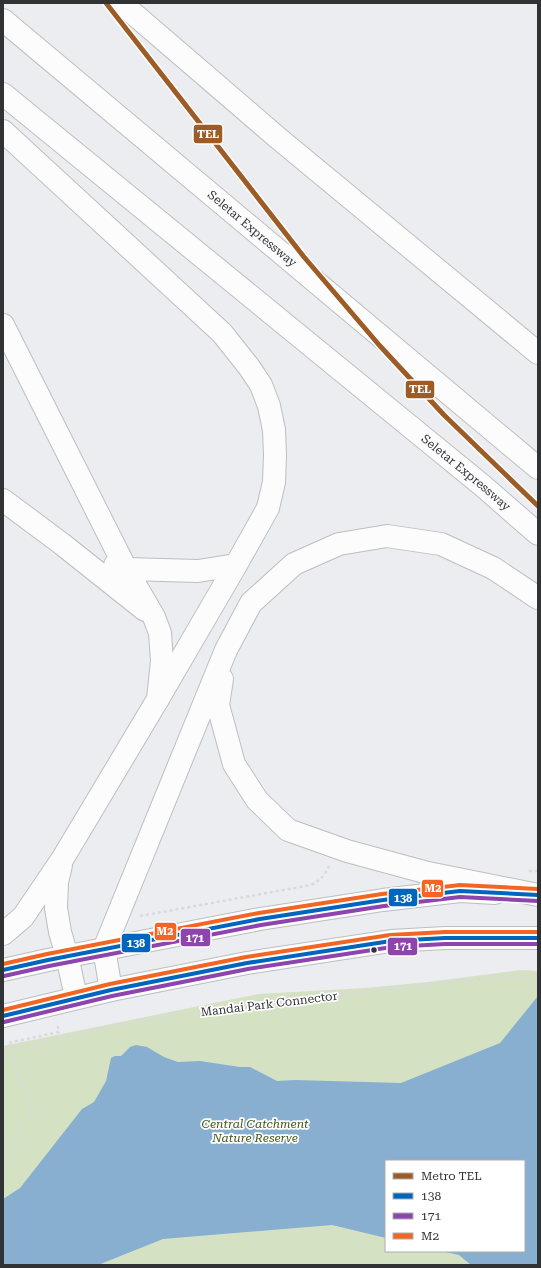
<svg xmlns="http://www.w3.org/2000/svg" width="541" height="1268" font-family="'Roboto Serif',serif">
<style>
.green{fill:#d4e2c3;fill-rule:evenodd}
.water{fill:#89afd0}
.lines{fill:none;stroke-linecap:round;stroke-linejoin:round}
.minor-casing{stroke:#bdbec0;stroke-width:24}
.major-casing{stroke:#bdbec0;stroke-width:24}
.highway-casing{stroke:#bdbec0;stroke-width:24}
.path{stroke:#d9d9da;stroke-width:2.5;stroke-dasharray:3 3;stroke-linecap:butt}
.minor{stroke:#fcfcfd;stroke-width:22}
.major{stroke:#fcfcfd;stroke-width:22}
.highway{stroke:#fcfcfd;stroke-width:22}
.bus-1-casing{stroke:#fff;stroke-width:7}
.bus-2-casing{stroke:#fff;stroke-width:7}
.bus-3-casing{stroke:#fff;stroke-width:7}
.bus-1{stroke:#0065bd;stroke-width:4}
.bus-2{stroke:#8e44ad;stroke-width:4}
.bus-3{stroke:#f26522;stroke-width:4}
.metro-1-casing{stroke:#fff;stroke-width:8}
.metro-1{stroke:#9d5b25;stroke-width:5}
.bus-dot{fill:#313234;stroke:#fff;stroke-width:1.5}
.labels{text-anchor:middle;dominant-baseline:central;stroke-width:3.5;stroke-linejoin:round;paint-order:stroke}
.street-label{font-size:12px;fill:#313234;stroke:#fff}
.park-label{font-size:12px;font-style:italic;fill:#415714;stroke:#fff}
.line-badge{stroke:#fff;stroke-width:1.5}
.badge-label{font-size:11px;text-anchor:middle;font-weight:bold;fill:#fff}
</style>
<rect width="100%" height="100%" fill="#ecedf0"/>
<path class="green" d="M522 970 538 971V1265H3V1046L258 994 365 988 428 982ZM386 1161H524V1251H386Z"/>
<polygon class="water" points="538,996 538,1265 471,1265 459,1255 441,1251 524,1251 524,1161 386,1161 386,1238 332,1225 163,1239 98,1265 3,1265 3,1199 20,1188 82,1109 94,1102 106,1081 111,1058 115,1056 121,1056 130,1047 136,1045 147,1047 164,1057 178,1062 200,1061 240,1067 250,1067 277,1081 295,1080 401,1083 500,1043"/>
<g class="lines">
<defs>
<g id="minor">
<polyline points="121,3 278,138 538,353"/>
<polyline points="3,325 126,569 154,617 160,633 162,661 158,699"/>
<polyline points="3,500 62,544 145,610"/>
<polyline points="115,565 126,569 198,571 236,565"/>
</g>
<g id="major">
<polyline points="3,970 48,960 260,919 383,900 460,891 495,893"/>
<polyline points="3,1016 111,990 247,963 391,941 445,938 538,938"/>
</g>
<g id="highway">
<path id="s1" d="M3 20 538 468"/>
<path id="s2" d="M3 94 483 486 538 534"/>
<polyline points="3,131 222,333 249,367 261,385 269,406 274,430 275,455 274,482 268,508 236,565 158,699 63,858 23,917 3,934"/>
<polyline points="222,679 218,705 234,764 257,800 288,830 347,851 428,873 538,895"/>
<polyline points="61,865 57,882 56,908 60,932 67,956 76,997"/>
<polyline points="111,990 104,949 226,650 251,603 294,564 339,544 387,536 441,544 493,568 538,598"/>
</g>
</defs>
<use href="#minor" class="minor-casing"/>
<use href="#major" class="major-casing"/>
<use href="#highway" class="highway-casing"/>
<g class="path">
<polyline points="529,871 538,871"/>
<path d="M140 916 311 885C320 880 325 876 329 866"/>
<polyline points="3,1052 115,1026 241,1005 511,976 538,976"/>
<polyline points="3,1163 31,1110 8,1043 59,1032 57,1023"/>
</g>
<use href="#minor" class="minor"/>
<use href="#major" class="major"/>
<use href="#highway" class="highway"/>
<defs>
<g id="bus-1">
<polyline points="3,970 48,960 260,919 383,900 460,891 538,895"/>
<polyline points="3,1016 111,990 247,963 391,941 445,938 538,938"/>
</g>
<g id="bus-2">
<polyline points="4,976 49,966 261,925 384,906 460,897 538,901"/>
<polyline points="4,1022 112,996 248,969 392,947 445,944 538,944"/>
</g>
<g id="bus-3">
<polyline points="3,964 47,954 259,913 382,894 460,885 538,889"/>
<polyline points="3,1010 110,984 246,957 390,935 445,932 538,932"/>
</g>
</defs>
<use href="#bus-1" class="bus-1-casing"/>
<use href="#bus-2" class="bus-2-casing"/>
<use href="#bus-3" class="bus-3-casing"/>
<use href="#bus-1" class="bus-1"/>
<use href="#bus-2" class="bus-2"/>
<use href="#bus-3" class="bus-3"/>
<defs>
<polyline id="metro-1" points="106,3 304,257 380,346 444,415 538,506"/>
</defs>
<use href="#metro-1" class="metro-1-casing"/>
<use href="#metro-1" class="metro-1"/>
</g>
<circle class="bus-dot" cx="374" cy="950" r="3.5"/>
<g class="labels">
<g class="street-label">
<text stroke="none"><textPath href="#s1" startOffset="325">Seletar Expressway</textPath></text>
<text stroke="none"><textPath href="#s2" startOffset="598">Seletar Expressway</textPath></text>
<text transform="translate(269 1004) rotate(-7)">Mandai Park Connector</text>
</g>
<g class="park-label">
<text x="255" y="1124">Central Catchment<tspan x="255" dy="14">Nature Reserve</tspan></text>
</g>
</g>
<g class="line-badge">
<rect x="193" y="124" width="30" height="20" rx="4" fill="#9d5b25"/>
<rect x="405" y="380" width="30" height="19" rx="4" fill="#9d5b25"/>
<rect x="421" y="879" width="23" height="19" rx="4" fill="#f26522"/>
<rect x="388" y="888" width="30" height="19" rx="4" fill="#0065bd"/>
<rect x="154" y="922" width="23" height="19" rx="4" fill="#f26522"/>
<rect x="180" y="928" width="31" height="19" rx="4" fill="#8e44ad"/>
<rect x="121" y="933" width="30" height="20" rx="4" fill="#0065bd"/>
<rect x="387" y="937" width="31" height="19" rx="4" fill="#8e44ad"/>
</g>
<g class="badge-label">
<text x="208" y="138">TEL</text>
<text x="420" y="393">TEL</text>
<text x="433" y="892">M2</text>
<text x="403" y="902">138</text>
<text x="165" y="935">M2</text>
<text x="195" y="942">171</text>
<text x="136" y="947">138</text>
<text x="403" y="950">171</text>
</g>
<rect width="541" height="1268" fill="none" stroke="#313234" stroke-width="8"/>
<rect x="385" y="1160" width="140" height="92" fill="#ffffff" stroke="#adadae"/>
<rect x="393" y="1173" width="20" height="6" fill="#9d5b25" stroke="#adadae"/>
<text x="421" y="1180" font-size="12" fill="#313234">Metro TEL</text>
<rect x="393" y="1193" width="20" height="6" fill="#0065bd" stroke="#adadae"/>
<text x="421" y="1200" font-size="12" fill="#313234">138</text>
<rect x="393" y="1213" width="20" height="6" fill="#8e44ad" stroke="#adadae"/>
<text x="421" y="1220" font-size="12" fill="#313234">171</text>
<rect x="393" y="1233" width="20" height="6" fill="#f26522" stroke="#adadae"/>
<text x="421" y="1240" font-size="12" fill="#313234">M2</text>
</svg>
